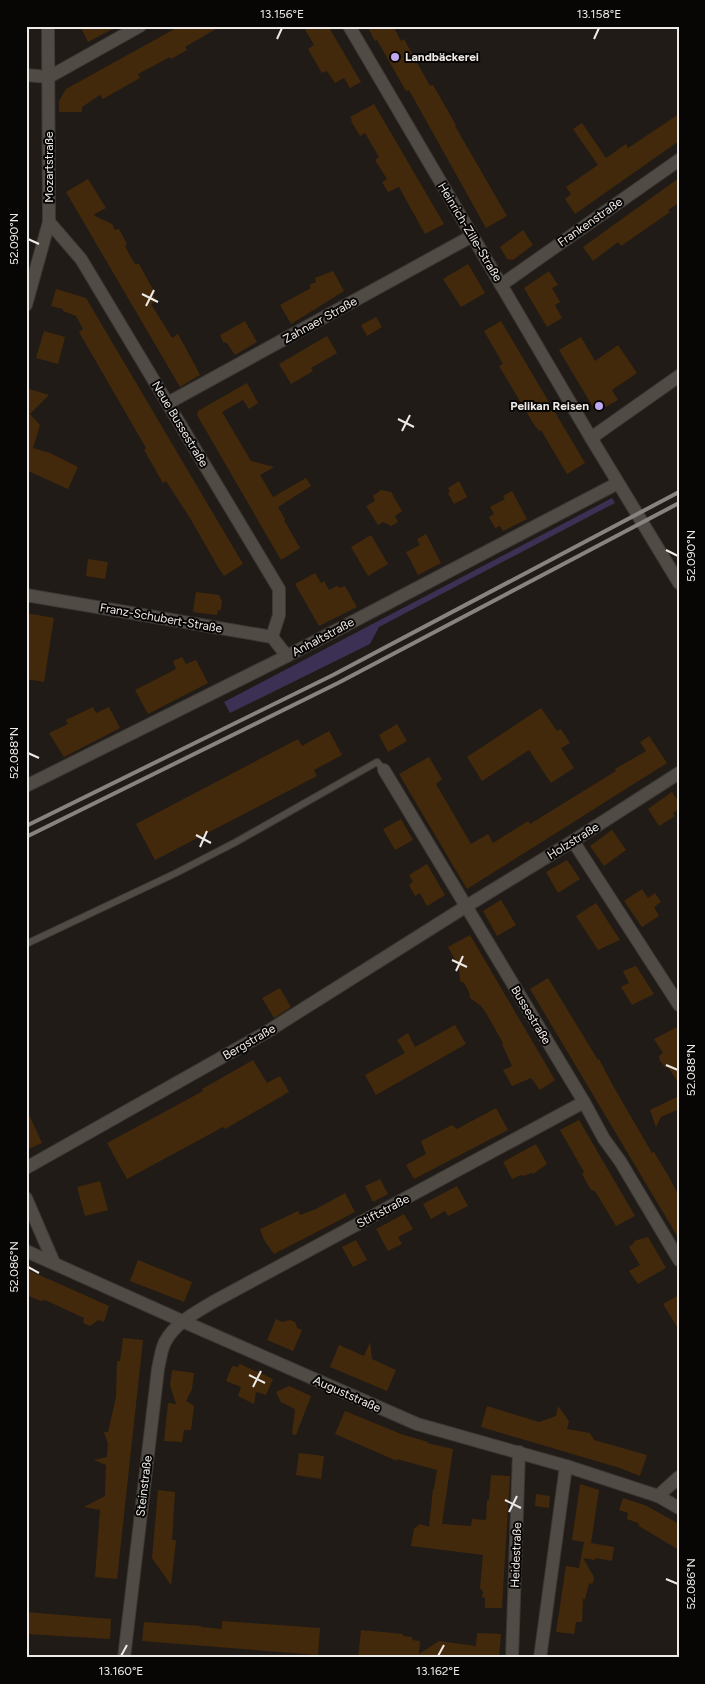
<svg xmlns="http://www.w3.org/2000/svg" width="705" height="1684" font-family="Figtree,sans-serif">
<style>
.green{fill:#3c3054}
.building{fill:#43290b}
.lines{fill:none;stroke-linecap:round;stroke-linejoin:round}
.lane-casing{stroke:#3c3835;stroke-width:8}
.street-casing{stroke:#3c3835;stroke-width:14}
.lane{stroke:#514b45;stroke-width:6}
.street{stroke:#514b45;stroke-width:12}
.rail{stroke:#88837f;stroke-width:4}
.ticks{fill:none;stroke:#eeeae7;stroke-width:2}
.poi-dot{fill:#c0a8f3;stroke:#080605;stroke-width:2}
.labels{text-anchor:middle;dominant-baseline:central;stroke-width:4;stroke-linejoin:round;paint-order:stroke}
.poi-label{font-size:12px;font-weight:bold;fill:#eeeae7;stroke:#080605;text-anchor:start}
.street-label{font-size:12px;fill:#eeeae7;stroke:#080605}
.neatline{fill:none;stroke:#eeeae7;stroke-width:2}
.ticks-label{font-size:12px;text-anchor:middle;fill:#eeeae7}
</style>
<rect width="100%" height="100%" fill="#201b16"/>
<polygon class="green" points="612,498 615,503 611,505 379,627 370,644 230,713 224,702"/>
<g class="building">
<polygon points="80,26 118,26 88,42"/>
<polygon points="180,26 221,26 185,47 187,50 171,59 170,57 138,74 140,78 103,99 100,95 82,107 82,112 59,112 59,101 66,89"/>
<polygon points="303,26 328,26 361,82 350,88 344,78 335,83 327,71 322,73 308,49 314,45"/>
<polygon points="367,26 393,26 401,41 404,39 430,86 433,85 456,125 455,126 507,216 486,228 409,90 406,91 377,40 375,41"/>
<polygon points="374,104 444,224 425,234 399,187 388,192 382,182 387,179 375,160 379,157 365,133 360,136 351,121 352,120 350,117"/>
<polygon points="679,114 679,141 575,214 565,199 571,194 566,187 598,165 573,129 582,123 606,158 626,144 628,148"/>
<polygon points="679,178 679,203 668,210 670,212 621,246 618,242 593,261 583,247"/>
<polygon points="88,179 106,208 93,215 112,224 115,230 119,229 127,244 125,246 129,254 135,264 139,264 155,293 153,295 156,301 151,304 172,338 178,334 196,367 200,375 180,387 66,192"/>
<polygon points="523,230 533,245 513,260 507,259 500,247"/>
<polygon points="468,264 485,293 461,307 443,279"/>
<polygon points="333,271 344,291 291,324 280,305 311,288 309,285 316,282 315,278"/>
<polygon points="549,271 558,285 552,288 560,302 555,305 562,318 547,327 524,288"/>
<polygon points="56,289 86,298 243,564 224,576 218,567 190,518 166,481 163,483 144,450 146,448 79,332 83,329 76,316 63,311 63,309 51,306"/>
<polygon points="376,317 382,327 367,336 361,325"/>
<polygon points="245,321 257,342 235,355 227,343 223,342 220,335"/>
<polygon points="501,321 585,463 567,474 541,430 539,431 533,423 499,366 503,364 484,331"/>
<polygon points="44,331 65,337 58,364 36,358"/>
<polygon points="327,336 337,353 311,368 313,371 291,384 279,364"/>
<polygon points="581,337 595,361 618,345 637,373 612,390 618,400 596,412 559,350"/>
<polygon points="247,383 258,403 249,409 243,400 222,412 251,461 274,467 260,475 273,497 306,478 311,486 278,507 285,519 284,520 300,548 281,560 197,415 198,411"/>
<polygon points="26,388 49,395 30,414 40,425 33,448 50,453 78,467 68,489 26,470"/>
<polygon points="459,481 467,497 454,504 448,493 450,492 448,488"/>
<polygon points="381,490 391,492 402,511 395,516 398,522 391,526 383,522 378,525 366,506 375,501 373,496"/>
<polygon points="512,491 527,519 503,531 500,526 495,528 489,517 494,514 490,507 505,499 503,496"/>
<polygon points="426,534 441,563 418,575 406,552 420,545 417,539"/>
<polygon points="371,535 388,564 368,576 351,547"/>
<polygon points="88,559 108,562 105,579 86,576"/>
<polygon points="315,573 321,583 324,581 329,590 337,586 340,588 345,586 357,607 319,626 295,584"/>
<polygon points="196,592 219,595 222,601 221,610 218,610 217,615 193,612"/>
<polygon points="26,613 54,618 44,682 26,679"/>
<polygon points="182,657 186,664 196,660 208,683 148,714 135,690 176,669 173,661"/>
<polygon points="93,707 96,713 109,707 120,728 64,757 49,733 68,724 66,720"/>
<polygon points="541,708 557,731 561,729 570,743 561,748 574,768 551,783 529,750 482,781 467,757"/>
<polygon points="397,724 407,741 388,752 379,735"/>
<polygon points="329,731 342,755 314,770 317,776 155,860 136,824 298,739 302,746"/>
<polygon points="649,736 667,763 467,889 399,774 429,757 442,779 436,784 471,844 488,834 493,843 528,821 530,824 616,771 615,769 646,751 640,742"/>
<polygon points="672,792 679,802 679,809 673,813 675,816 659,826 648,809"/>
<polygon points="401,819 413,840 395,850 383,829"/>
<polygon points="612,830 626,850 604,866 590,846"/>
<polygon points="567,860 580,879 558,893 546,872"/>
<polygon points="427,864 445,895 427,906 420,893 415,896 409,885 413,882 409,875"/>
<polygon points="642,889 648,898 655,893 661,902 654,907 659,916 642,927 624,901"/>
<polygon points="501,900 516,925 497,936 483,911"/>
<polygon points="596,903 620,940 598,950 576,916"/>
<polygon points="470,935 555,1080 540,1090 531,1078 512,1086 503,1070 512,1066 502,1044 503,1043 486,1013 481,1006 470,998 469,992 464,983 460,981 459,967 448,947"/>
<polygon points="636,966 654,994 632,1005 621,987 629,983 623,971"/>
<polygon points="548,978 598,1060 599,1059 612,1084 652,1153 654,1152 669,1177 679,1196 679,1239 530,989"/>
<polygon points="280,988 291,1007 274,1018 262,998"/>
<polygon points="455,1025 466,1044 376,1095 365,1075 405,1053 397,1040 408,1033 415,1047"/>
<polygon points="679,1026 679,1084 668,1067 666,1068 660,1061 659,1056 663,1053 654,1039"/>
<polygon points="253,1060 267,1083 280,1076 289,1092 225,1129 223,1127 127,1179 107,1143 203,1091 202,1089"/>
<polygon points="679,1096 679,1109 661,1117 656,1127 650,1110"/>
<polygon points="26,1108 42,1143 26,1150"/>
<polygon points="496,1108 508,1130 414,1179 406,1165 426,1154 421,1141 452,1125 457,1129"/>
<polygon points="579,1120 635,1216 616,1226 595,1191 591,1190 582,1174 584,1172 560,1130"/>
<polygon points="536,1144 547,1164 533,1174 531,1173 524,1176 521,1175 512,1179 503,1162"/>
<polygon points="380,1179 388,1194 373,1202 365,1186"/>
<polygon points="100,1181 108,1210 85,1216 77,1187"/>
<polygon points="457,1186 468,1206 448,1216 445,1211 431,1219 423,1204"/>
<polygon points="345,1193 355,1212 274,1254 264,1240 260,1229 298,1211 300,1215 316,1209"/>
<polygon points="404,1214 413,1229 398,1237 402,1244 388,1251 376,1229"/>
<polygon points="648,1237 666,1268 638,1284 629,1271 640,1265 629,1247 634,1243 634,1241"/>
<polygon points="356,1240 367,1260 353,1267 342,1247"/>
<polygon points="138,1260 192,1282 184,1302 130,1281"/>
<polygon points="26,1269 109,1306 104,1322 98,1320 90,1326 83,1323 84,1318 45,1300 41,1301 26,1295"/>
<polygon points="679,1295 679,1330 663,1304"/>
<polygon points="276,1319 282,1322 290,1320 295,1322 297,1328 302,1330 293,1351 267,1340"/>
<polygon points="123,1338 143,1340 117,1579 95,1577 100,1510 84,1507 105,1496 106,1465 94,1460 107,1457 108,1444 104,1432 108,1432 116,1397 117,1361 120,1361"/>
<polygon points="370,1342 372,1359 396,1370 387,1391 330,1367 339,1345 364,1356"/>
<polygon points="240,1364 273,1379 266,1395 256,1392 254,1404 238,1396 241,1387 226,1381 232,1366 238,1367"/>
<polygon points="172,1370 194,1373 192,1389 186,1401 194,1406 191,1430 184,1430 182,1442 164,1441 168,1403 176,1404 170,1385"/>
<polygon points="289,1386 311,1396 296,1435 292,1434 295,1409 281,1402 276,1392"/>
<polygon points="487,1406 539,1422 556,1416 558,1406 569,1421 567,1429 590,1433 594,1440 647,1455 640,1476 620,1468 481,1427"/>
<polygon points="345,1411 401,1434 428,1442 427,1443 453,1449 442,1524 471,1526 472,1519 486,1520 487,1500 489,1500 491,1475 510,1476 502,1608 485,1608 485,1598 482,1597 483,1592 480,1588 483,1555 411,1546 414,1529 420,1524 429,1527 433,1489 434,1489 437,1470 397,1459 397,1461 335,1434"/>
<polygon points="299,1453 324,1456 321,1479 296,1475"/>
<polygon points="580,1484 599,1490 591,1543 614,1547 612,1561 595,1558 595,1560 583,1558 594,1577 593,1583 589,1584 585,1599 583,1599 582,1622 576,1622 574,1634 556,1632 566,1566 579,1568 584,1542 572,1540"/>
<polygon points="158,1490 175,1492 172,1540 176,1540 171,1585 152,1558"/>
<polygon points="536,1494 550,1496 549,1508 535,1506"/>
<polygon points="623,1498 647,1506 679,1524 679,1550 639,1526 638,1523 627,1519 628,1513 619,1510"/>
<polygon points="26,1612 111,1619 110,1639 26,1634"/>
<polygon points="222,1621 320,1628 318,1655 142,1641 144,1622 201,1626 201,1627 222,1629"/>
<polygon points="361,1630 403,1634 403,1636 412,1637 412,1640 420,1641 419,1654 439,1641 476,1646 477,1633 501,1634 499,1658 358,1657"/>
</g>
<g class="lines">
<defs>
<polyline id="lane" points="26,944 176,873 236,842 377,762 384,770"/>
<g id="street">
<polyline points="349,26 591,438 679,583"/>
<polyline points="26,75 49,77"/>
<polyline points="49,77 140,26"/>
<polyline points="49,222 81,259 279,589 279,615 272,637"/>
<polyline points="501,285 679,160"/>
<polyline points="26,305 49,222 48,26"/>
<polyline points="168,403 472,236"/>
<polyline points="591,438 679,376"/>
<polyline points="26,595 272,637 287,656"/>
<polyline points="384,770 584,1102 604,1139 620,1161 679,1260"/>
<polyline points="26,786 287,656 618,483"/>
<polyline points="573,841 679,1005"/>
<polyline points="26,1168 265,1033 465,907 573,841 679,773"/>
<polyline points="26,1198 54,1263"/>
<polyline points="26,1251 182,1321 417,1424 566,1466 658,1496 679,1508"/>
<polyline points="658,1496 679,1477"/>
<path d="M124 1658 158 1369C160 1360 161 1350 165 1342 175 1323 195 1313 213 1302L584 1102"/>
<polyline points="512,1658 519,1452"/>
<polyline points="540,1658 566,1466"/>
</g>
</defs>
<use href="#lane" class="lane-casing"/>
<use href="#street" class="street-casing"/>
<use href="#lane" class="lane"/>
<use href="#street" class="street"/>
<g class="rail">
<polyline points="26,826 333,675 679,492"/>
<polyline points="26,837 338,683 679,503"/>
</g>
</g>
<path class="ticks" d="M277 39 282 28M594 39 599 28M28 239 39 244M142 294 158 302M146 306 154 290M398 419 414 427M402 431 410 415M666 550 678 556M28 753 39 758M196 835 211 843M200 847 207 831M452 960 467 967M456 971 463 956M666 1065 678 1070M28 1267 39 1273M249 1375 265 1383M253 1387 261 1371M505 1500 521 1508M509 1512 517 1496M666 1579 678 1584M121 1656 127 1645M438 1656 444 1645"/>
<g class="poi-dot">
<circle cx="395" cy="57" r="5"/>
<circle cx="599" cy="406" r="5"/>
</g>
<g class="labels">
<g class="poi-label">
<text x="405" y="57">Landbäckerei</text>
<text x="589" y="406" text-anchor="end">Pelikan Reisen</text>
</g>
<g class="street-label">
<text transform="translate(49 167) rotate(-90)">Mozartstraße</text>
<text transform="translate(590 222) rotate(-35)">Frankenstraße</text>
<text transform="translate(470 232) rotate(59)">Heinrich-Zille-Straße</text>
<text transform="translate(320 320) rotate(-29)">Zahnaer Straße</text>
<text transform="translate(180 424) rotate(59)">Neue Bussestraße</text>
<text transform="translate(161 618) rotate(10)">Franz-Schubert-Straße</text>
<text transform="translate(323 637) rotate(-28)">Anhaltstraße</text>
<text transform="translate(573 841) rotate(-32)">Holzstraße</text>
<text transform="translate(531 1015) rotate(59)">Bussestraße</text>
<text transform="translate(249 1042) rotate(-30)">Bergstraße</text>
<text transform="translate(383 1211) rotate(-28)">Stiftstraße</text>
<text transform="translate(347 1394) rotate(24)">Auguststraße</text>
<text transform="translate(144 1486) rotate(-83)">Steinstraße</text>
<text transform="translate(516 1555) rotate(-88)">Heidestraße</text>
</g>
</g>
<rect width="705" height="1684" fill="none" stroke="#080605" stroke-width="55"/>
<rect x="28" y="28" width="650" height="1628" class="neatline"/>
<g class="ticks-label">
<text x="282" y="18">13.156°E</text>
<text x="599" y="18">13.158°E</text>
<text transform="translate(14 239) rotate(-90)" y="4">52.090°N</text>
<text transform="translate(691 556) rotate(-90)" y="4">52.090°N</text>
<text transform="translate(14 753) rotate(-90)" y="4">52.088°N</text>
<text transform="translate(691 1070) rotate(-90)" y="4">52.088°N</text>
<text transform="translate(14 1267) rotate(-90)" y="4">52.086°N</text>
<text transform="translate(691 1584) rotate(-90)" y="4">52.086°N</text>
<text x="121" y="1675">13.160°E</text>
<text x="438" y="1675">13.162°E</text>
</g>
</svg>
